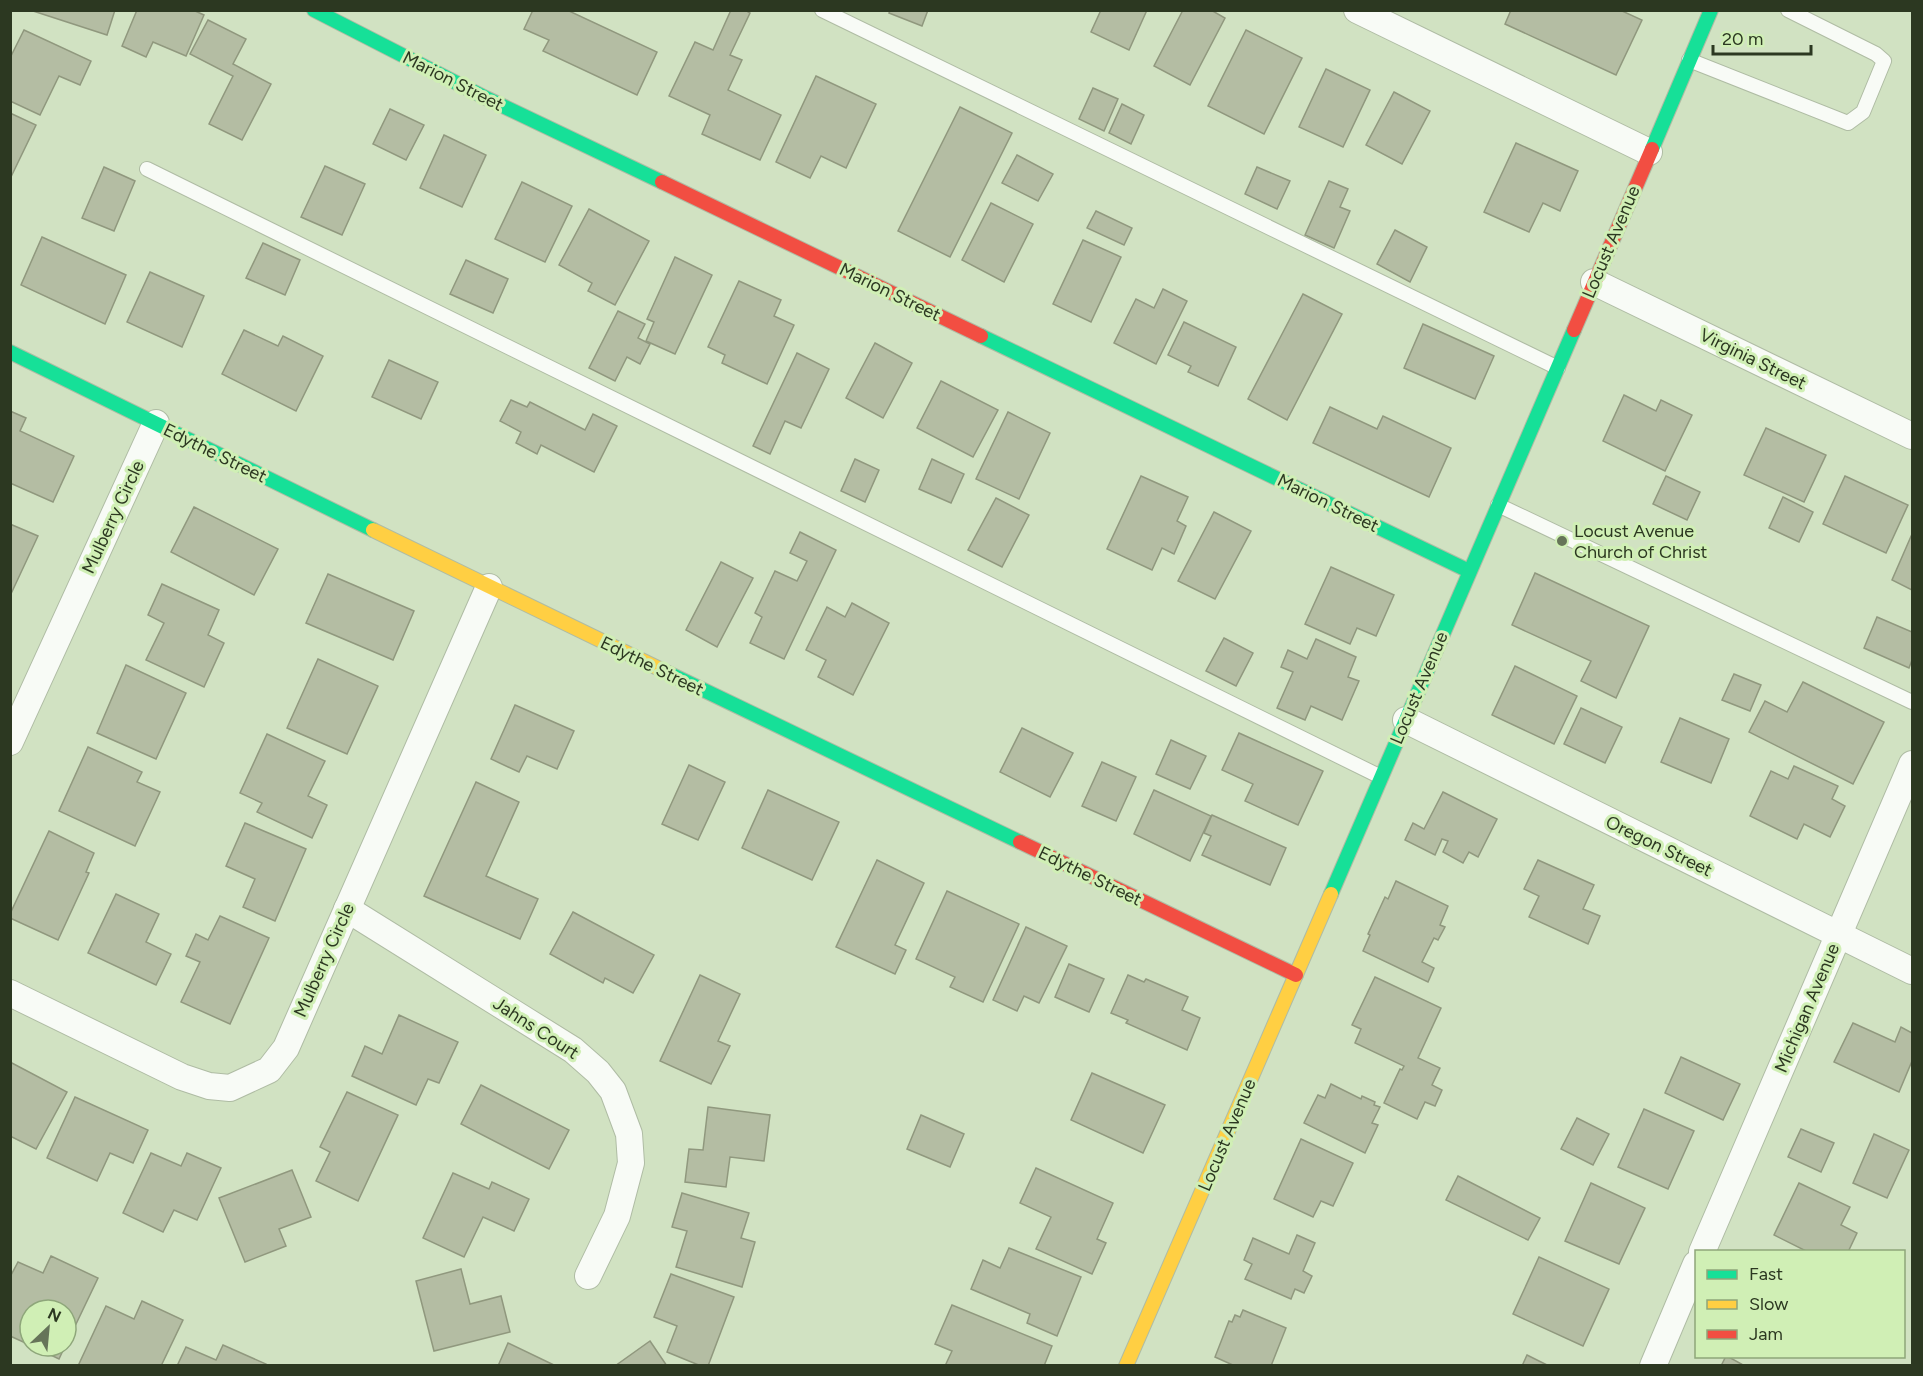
<svg xmlns="http://www.w3.org/2000/svg" width="1923" height="1376" font-family="Figtree,sans-serif">
<style>
.building{fill:#b4bda3;stroke:#90987e;stroke-width:1.5}
.lines{fill:none;stroke-linecap:round;stroke-linejoin:round}
.lane-casing{stroke:#afbca4;stroke-width:16}
.street-casing{stroke:#afbca4;stroke-width:28}
.fast-casing{stroke:#afbca4;stroke-width:16}
.slow-casing{stroke:#afbca4;stroke-width:16}
.jam-casing{stroke:#afbca4;stroke-width:16}
.lane{stroke:#f8fbf6;stroke-width:14}
.street{stroke:#f8fbf6;stroke-width:26}
.fast{stroke:#16e098;stroke-width:14}
.slow{stroke:#ffcf43;stroke-width:14}
.jam{stroke:#f24e42;stroke-width:14}
.poi-dot{fill:#667459;stroke:#d0efb5;stroke-width:2}
.labels{text-anchor:middle;dominant-baseline:central;stroke-width:6;stroke-linejoin:round;paint-order:stroke}
.street-label{font-size:18px;fill:#2c3821;stroke:#d0efb5}
.poi-label{font-size:18px;fill:#2c3821;stroke:#d0efb5;text-anchor:start}
</style>
<rect width="100%" height="100%" fill="#d1e2c2"/>
<g class="building">
<polygon points="30,10 115,10 107,35"/>
<polygon points="137,10 193,10 204,15 186,56 153,42 146,57 122,46"/>
<polygon points="533,10 567,10 657,52 637,95 543,51 549,40 524,29"/>
<polygon points="731,10 745,10 750,13 730,55 742,60 728,90 781,115 760,160 702,134 710,115 669,96 695,42 713,50"/>
<polygon points="890,10 928,10 922,26 889,13"/>
<polygon points="1101,10 1147,10 1129,50 1091,32"/>
<polygon points="1183,10 1211,10 1225,18 1190,85 1154,66"/>
<polygon points="1511,10 1620,10 1642,20 1616,75 1505,24"/>
<polygon points="208,20 246,39 233,64 271,84 242,140 209,124 233,76 190,54"/>
<polygon points="24,30 91,61 80,85 59,76 40,115 10,101 10,58"/>
<polygon points="1246,30 1302,58 1264,134 1208,106"/>
<polygon points="1326,69 1370,90 1343,147 1299,127"/>
<polygon points="816,76 876,104 846,168 821,156 810,178 776,162"/>
<polygon points="1093,88 1118,99 1104,131 1079,119"/>
<polygon points="1394,92 1430,111 1402,164 1366,145"/>
<polygon points="1122,104 1144,115 1131,144 1109,133"/>
<polygon points="960,107 1012,133 950,257 898,231"/>
<polygon points="390,109 424,125 406,160 373,144"/>
<polygon points="10,113 36,125 10,179"/>
<polygon points="444,135 486,155 462,207 420,188"/>
<polygon points="1516,143 1578,171 1560,211 1543,203 1529,232 1484,212"/>
<polygon points="1017,155 1053,174 1038,201 1002,183"/>
<polygon points="325,166 365,184 342,235 301,217"/>
<polygon points="104,167 135,181 114,231 82,218"/>
<polygon points="1257,167 1290,181 1277,209 1245,194"/>
<polygon points="1329,181 1348,189 1340,207 1350,211 1334,248 1305,235"/>
<polygon points="522,182 572,206 545,262 495,239"/>
<polygon points="991,203 1033,224 1004,282 962,260"/>
<polygon points="589,209 649,241 615,305 588,291 592,283 559,265"/>
<polygon points="1096,211 1132,228 1124,245 1087,228"/>
<polygon points="1395,230 1427,247 1410,282 1377,264"/>
<polygon points="42,237 126,275 105,324 21,285"/>
<polygon points="1083,240 1121,257 1091,322 1053,304"/>
<polygon points="263,243 300,260 285,295 246,278"/>
<polygon points="675,257 712,275 675,354 646,341 654,322 647,319"/>
<polygon points="466,260 508,279 493,313 450,294"/>
<polygon points="150,272 204,296 182,347 127,322"/>
<polygon points="739,281 781,300 774,316 794,325 767,384 722,363 725,355 708,347"/>
<polygon points="1163,289 1187,301 1156,364 1114,343 1136,299 1154,308"/>
<polygon points="1303,294 1342,314 1287,420 1248,399"/>
<polygon points="618,311 645,324 638,338 650,344 640,364 627,357 615,381 589,368"/>
<polygon points="1184,322 1236,347 1218,386 1188,372 1191,366 1168,355"/>
<polygon points="1423,324 1494,356 1475,399 1404,368"/>
<polygon points="244,330 278,346 283,336 323,356 296,411 222,374"/>
<polygon points="875,343 912,363 883,418 846,398"/>
<polygon points="797,353 829,369 801,428 785,421 770,454 753,446"/>
<polygon points="389,360 438,382 421,419 372,397"/>
<polygon points="941,381 998,410 973,457 917,428"/>
<polygon points="1624,395 1656,411 1661,400 1692,415 1665,471 1603,441"/>
<polygon points="511,400 527,407 530,402 585,430 593,414 617,426 594,472 541,445 537,454 516,443 521,432 500,421"/>
<polygon points="1330,407 1377,429 1383,416 1451,448 1429,497 1313,443"/>
<polygon points="10,411 26,418 20,431 74,456 53,502 10,483"/>
<polygon points="1008,412 1050,433 1019,499 976,479"/>
<polygon points="1766,428 1826,455 1804,502 1744,475"/>
<polygon points="855,459 879,470 865,502 841,491"/>
<polygon points="932,459 964,474 951,503 919,489"/>
<polygon points="1141,476 1188,497 1177,521 1186,526 1174,554 1162,548 1152,570 1107,549"/>
<polygon points="1666,476 1700,492 1687,520 1653,504"/>
<polygon points="1845,476 1908,505 1886,553 1823,524"/>
<polygon points="1783,497 1813,512 1799,542 1769,528"/>
<polygon points="996,498 1029,515 1002,567 968,550"/>
<polygon points="194,507 278,549 254,595 171,552"/>
<polygon points="1214,512 1251,531 1215,599 1178,581"/>
<polygon points="10,524 38,536 10,596"/>
<polygon points="800,532 836,550 784,659 750,643 762,617 755,613 775,571 797,581 807,561 790,553"/>
<polygon points="1912,534 1912,590 1892,580"/>
<polygon points="721,562 753,578 717,647 686,630"/>
<polygon points="1331,567 1394,595 1376,636 1357,628 1350,644 1305,624"/>
<polygon points="1535,573 1649,626 1616,698 1581,681 1591,661 1512,625"/>
<polygon points="328,574 414,611 393,660 306,623"/>
<polygon points="162,584 219,610 208,635 224,643 204,687 146,660 164,623 148,615"/>
<polygon points="852,603 889,623 853,695 818,677 826,660 806,650 827,607 845,617"/>
<polygon points="1877,617 1912,632 1912,660 1909,668 1864,648"/>
<polygon points="1224,638 1253,653 1236,686 1206,671"/>
<polygon points="1316,639 1356,657 1348,677 1359,681 1342,720 1311,706 1305,720 1277,708 1293,672 1281,667 1288,650 1307,659"/>
<polygon points="318,659 378,686 347,754 287,728"/>
<polygon points="126,665 186,693 156,759 97,733"/>
<polygon points="1515,666 1577,696 1554,744 1492,715"/>
<polygon points="1734,674 1761,685 1750,711 1722,700"/>
<polygon points="1803,682 1884,722 1853,784 1749,732 1765,701 1787,712"/>
<polygon points="515,705 574,731 557,769 527,756 519,772 491,759"/>
<polygon points="1581,708 1622,727 1605,763 1564,744"/>
<polygon points="1680,718 1729,739 1711,783 1661,762"/>
<polygon points="1022,728 1073,753 1050,797 1000,772"/>
<polygon points="1239,733 1323,771 1298,825 1245,801 1253,784 1222,770"/>
<polygon points="267,734 325,761 308,796 327,805 312,838 257,812 262,803 240,793"/>
<polygon points="1171,740 1206,756 1190,789 1156,774"/>
<polygon points="88,747 142,772 137,782 160,792 135,846 59,811"/>
<polygon points="1102,762 1136,777 1116,821 1082,806"/>
<polygon points="689,765 725,782 698,840 662,824"/>
<polygon points="1794,766 1838,786 1832,799 1845,806 1830,837 1804,824 1797,839 1750,816 1771,771 1788,779"/>
<polygon points="476,782 519,802 486,876 538,899 520,939 424,896"/>
<polygon points="768,790 839,822 812,880 742,848"/>
<polygon points="1154,790 1211,816 1190,861 1134,834"/>
<polygon points="1443,792 1497,819 1478,857 1469,852 1463,863 1443,852 1448,841 1442,839 1435,855 1405,840 1413,823 1424,829"/>
<polygon points="1212,815 1286,848 1270,885 1202,855 1211,836 1204,833"/>
<polygon points="245,823 306,849 275,921 243,907 255,879 226,866"/>
<polygon points="49,831 94,853 86,872 89,873 58,940 10,918 10,914"/>
<polygon points="877,860 924,883 895,945 906,950 895,974 836,947"/>
<polygon points="1538,860 1594,885 1583,909 1600,916 1588,944 1529,917 1539,896 1524,889"/>
<polygon points="1396,881 1448,906 1440,925 1445,927 1438,940 1434,938 1422,962 1434,968 1428,982 1363,951 1370,935 1368,934 1385,897 1388,899"/>
<polygon points="947,891 1019,924 983,1002 950,987 955,977 916,959"/>
<polygon points="116,894 159,914 146,942 171,954 156,985 88,953"/>
<polygon points="573,912 654,955 633,993 605,978 603,983 550,954"/>
<polygon points="220,916 269,938 230,1024 181,1002 200,962 186,956 196,934 208,940"/>
<polygon points="1026,927 1067,946 1039,1003 1024,996 1017,1011 993,1000"/>
<polygon points="1069,964 1104,979 1089,1012 1055,997"/>
<polygon points="700,975 740,994 718,1041 730,1046 711,1084 660,1061"/>
<polygon points="1128,975 1144,982 1146,979 1188,997 1182,1010 1200,1018 1187,1050 1126,1023 1128,1020 1111,1013"/>
<polygon points="1375,977 1441,1008 1418,1058 1440,1068 1432,1085 1442,1090 1435,1106 1425,1102 1417,1119 1384,1103 1400,1069 1402,1070 1404,1066 1355,1043 1361,1029 1352,1025"/>
<polygon points="399,1015 458,1042 439,1083 428,1079 416,1105 352,1076 365,1046 382,1054"/>
<polygon points="1853,1023 1895,1042 1901,1027 1912,1033 1912,1061 1899,1092 1834,1062"/>
<polygon points="1681,1057 1740,1084 1723,1120 1665,1093"/>
<polygon points="10,1062 67,1092 36,1149 10,1136"/>
<polygon points="1092,1073 1165,1105 1143,1153 1071,1120"/>
<polygon points="1331,1084 1361,1099 1362,1096 1375,1102 1374,1105 1380,1107 1372,1123 1378,1125 1365,1153 1304,1123 1318,1095 1325,1098"/>
<polygon points="481,1085 569,1130 549,1169 461,1124"/>
<polygon points="347,1092 398,1115 358,1201 316,1181 330,1152 320,1147"/>
<polygon points="75,1097 148,1130 133,1163 110,1153 97,1181 47,1158"/>
<polygon points="708,1107 770,1115 764,1161 730,1157 726,1187 685,1182 689,1149 703,1150"/>
<polygon points="1644,1109 1694,1131 1668,1189 1618,1167"/>
<polygon points="921,1115 964,1134 950,1167 907,1149"/>
<polygon points="1577,1118 1609,1134 1593,1165 1561,1149"/>
<polygon points="1801,1129 1834,1143 1821,1172 1788,1157"/>
<polygon points="1874,1134 1909,1150 1887,1198 1853,1183"/>
<polygon points="1301,1139 1353,1163 1333,1206 1321,1201 1313,1217 1274,1199"/>
<polygon points="151,1153 181,1166 187,1153 221,1168 197,1220 174,1210 163,1232 123,1213"/>
<polygon points="1036,1168 1113,1203 1097,1239 1106,1243 1092,1274 1036,1249 1051,1217 1020,1203"/>
<polygon points="292,1170 311,1217 279,1229 286,1246 245,1262 219,1198"/>
<polygon points="453,1173 489,1189 492,1182 529,1199 514,1231 483,1217 464,1257 423,1238"/>
<polygon points="1458,1176 1540,1218 1528,1240 1446,1200"/>
<polygon points="1591,1183 1645,1208 1619,1264 1565,1241"/>
<polygon points="1799,1183 1850,1207 1841,1225 1857,1233 1848,1252 1808,1252 1774,1235"/>
<polygon points="682,1193 749,1213 741,1238 755,1242 742,1287 676,1267 687,1231 672,1227"/>
<polygon points="1297,1235 1315,1243 1303,1271 1312,1276 1304,1293 1295,1289 1291,1299 1245,1279 1252,1264 1244,1260 1253,1238 1289,1254"/>
<polygon points="1009,1248 1081,1277 1057,1336 1027,1323 1030,1314 971,1289 983,1260 1000,1268"/>
<polygon points="51,1256 98,1278 66,1345 66,1310 30,1310 30,1345 10,1336 10,1277 18,1262 43,1273"/>
<polygon points="1539,1257 1609,1289 1583,1346 1513,1314"/>
<polygon points="461,1269 470,1304 501,1296 510,1332 434,1351 416,1281"/>
<polygon points="671,1274 734,1297 708,1366 701,1366 667,1352 677,1326 654,1317"/>
<polygon points="142,1301 183,1320 161,1366 78,1366 106,1306 134,1319"/>
<polygon points="952,1305 1052,1346 1044,1366 945,1366 952,1351 935,1344"/>
<polygon points="1243,1310 1286,1328 1271,1366 1235,1366 1215,1357 1229,1321 1232,1322 1235,1315 1240,1317"/>
<polygon points="650,1341 667,1366 615,1366"/>
<polygon points="508,1343 556,1366 498,1366"/>
<polygon points="223,1345 266,1364 265,1366 177,1366 186,1347 216,1360"/>
<polygon points="32,1346 65,1346 59,1359"/>
<polygon points="1527,1355 1549,1366 1522,1366"/>
<polygon points="1726,1356 1727,1356 1745,1366 1721,1366"/>
</g>
<g class="lines">
<defs>
<g id="lane">
<polyline points="822,10 1558,368"/>
<polyline points="1689,60 1848,123 1863,112 1884,61 1876,54 1788,10"/>
<polyline points="147,169 1381,777"/>
<polyline points="1498,505 1912,702"/>
</g>
<g id="street">
<polyline points="1357,10 1649,152"/>
<polyline points="1594,282 1912,436"/>
<polyline points="1406,720 1912,971"/>
<polyline points="10,742 156,423"/>
<polyline points="347,909 573,1050 598,1072 613,1091 629,1134 631,1163 617,1216 588,1276"/>
<polyline points="10,993 182,1077 209,1086 230,1088 269,1070 286,1048 489,587"/>
<polyline points="1702,1252 1912,764"/>
<polyline points="1653,1366 1696,1264"/>
</g>
<g id="fast">
<polyline points="314,10 486,98 662,182"/>
<polyline points="1652,149 1711,10"/>
<polyline points="981,336 1469,571"/>
<polyline points="10,352 373,530"/>
<polyline points="666,672 1020,842"/>
<polyline points="1331,894 1574,330"/>
</g>
<g id="slow">
<polyline points="373,530 666,672"/>
<polyline points="1126,1366 1331,894"/>
</g>
<g id="jam">
<polyline points="662,182 981,336"/>
<polyline points="1574,330 1652,149"/>
<polyline points="1020,842 1296,975"/>
</g>
</defs>
<use href="#lane" class="lane-casing"/>
<use href="#street" class="street-casing"/>
<use href="#fast" class="fast-casing"/>
<use href="#slow" class="slow-casing"/>
<use href="#jam" class="jam-casing"/>
<use href="#lane" class="lane"/>
<use href="#street" class="street"/>
<use href="#fast" class="fast"/>
<use href="#slow" class="slow"/>
<use href="#jam" class="jam"/>
</g>
<circle class="poi-dot" cx="1562" cy="541" r="6"/>
<g class="labels">
<g class="street-label">
<text transform="translate(453 81) rotate(27)">Marion Street</text>
<text transform="translate(1611 242) rotate(-67)">Locust Avenue</text>
<text transform="translate(890 292) rotate(26)">Marion Street</text>
<text transform="translate(1753 359) rotate(26)">Virginia Street</text>
<text transform="translate(215 453) rotate(26)">Edythe Street</text>
<text transform="translate(1328 503) rotate(26)">Marion Street</text>
<text transform="translate(113 517) rotate(-65)">Mulberry Circle</text>
<text transform="translate(652 666) rotate(26)">Edythe Street</text>
<text transform="translate(1419 688) rotate(-67)">Locust Avenue</text>
<text transform="translate(1659 846) rotate(26)">Oregon Street</text>
<text transform="translate(1090 876) rotate(26)">Edythe Street</text>
<text transform="translate(324 960) rotate(-66)">Mulberry Circle</text>
<text transform="translate(1807 1008) rotate(-67)">Michigan Avenue</text>
<text transform="translate(536 1028) rotate(33)">Jahns Court</text>
<text transform="translate(1227 1135) rotate(-67)">Locust Avenue</text>
</g>
<g class="poi-label">
<text x="1574" y="531">Locust Avenue<tspan x="1574" dy="21">Church of Christ</tspan></text>
</g>
</g>
<rect width="1923" height="1376" fill="none" stroke="#2c3821" stroke-width="24"/>
<rect x="1695" y="1250" width="210" height="108" fill="#d0efb5" stroke="#8ea67a" stroke-width="1.5"/>
<rect x="1707" y="1270" width="30" height="9" fill="#16e098" stroke="#8ea67a" stroke-width="1.5"/>
<text x="1749" y="1280" font-size="18" fill="#2c3821">Fast</text>
<rect x="1707" y="1300" width="30" height="9" fill="#ffcf43" stroke="#8ea67a" stroke-width="1.5"/>
<text x="1749" y="1310" font-size="18" fill="#2c3821">Slow</text>
<rect x="1707" y="1330" width="30" height="9" fill="#f24e42" stroke="#8ea67a" stroke-width="1.5"/>
<text x="1749" y="1340" font-size="18" fill="#2c3821">Jam</text>
<g transform="translate(48 1328) rotate(26)"><circle r="28" fill="#d0efb5" stroke="#8ea67a" stroke-width="1.5"/>
<path d="M0-4.5L10 22L0 15L-10 22Z" fill="#667459"/>
<text y="-9" font-size="16" font-weight="bold" text-anchor="middle" fill="#2c3821">N</text>
</g>
<path d="M1713 45v9h98v-9" fill="none" stroke="#2c3821" stroke-width="3"/>
<text x="1722" y="45" font-size="18" fill="#2c3821" stroke="#d0efb5" stroke-width="4.5" paint-order="stroke">20 m</text>
</svg>
